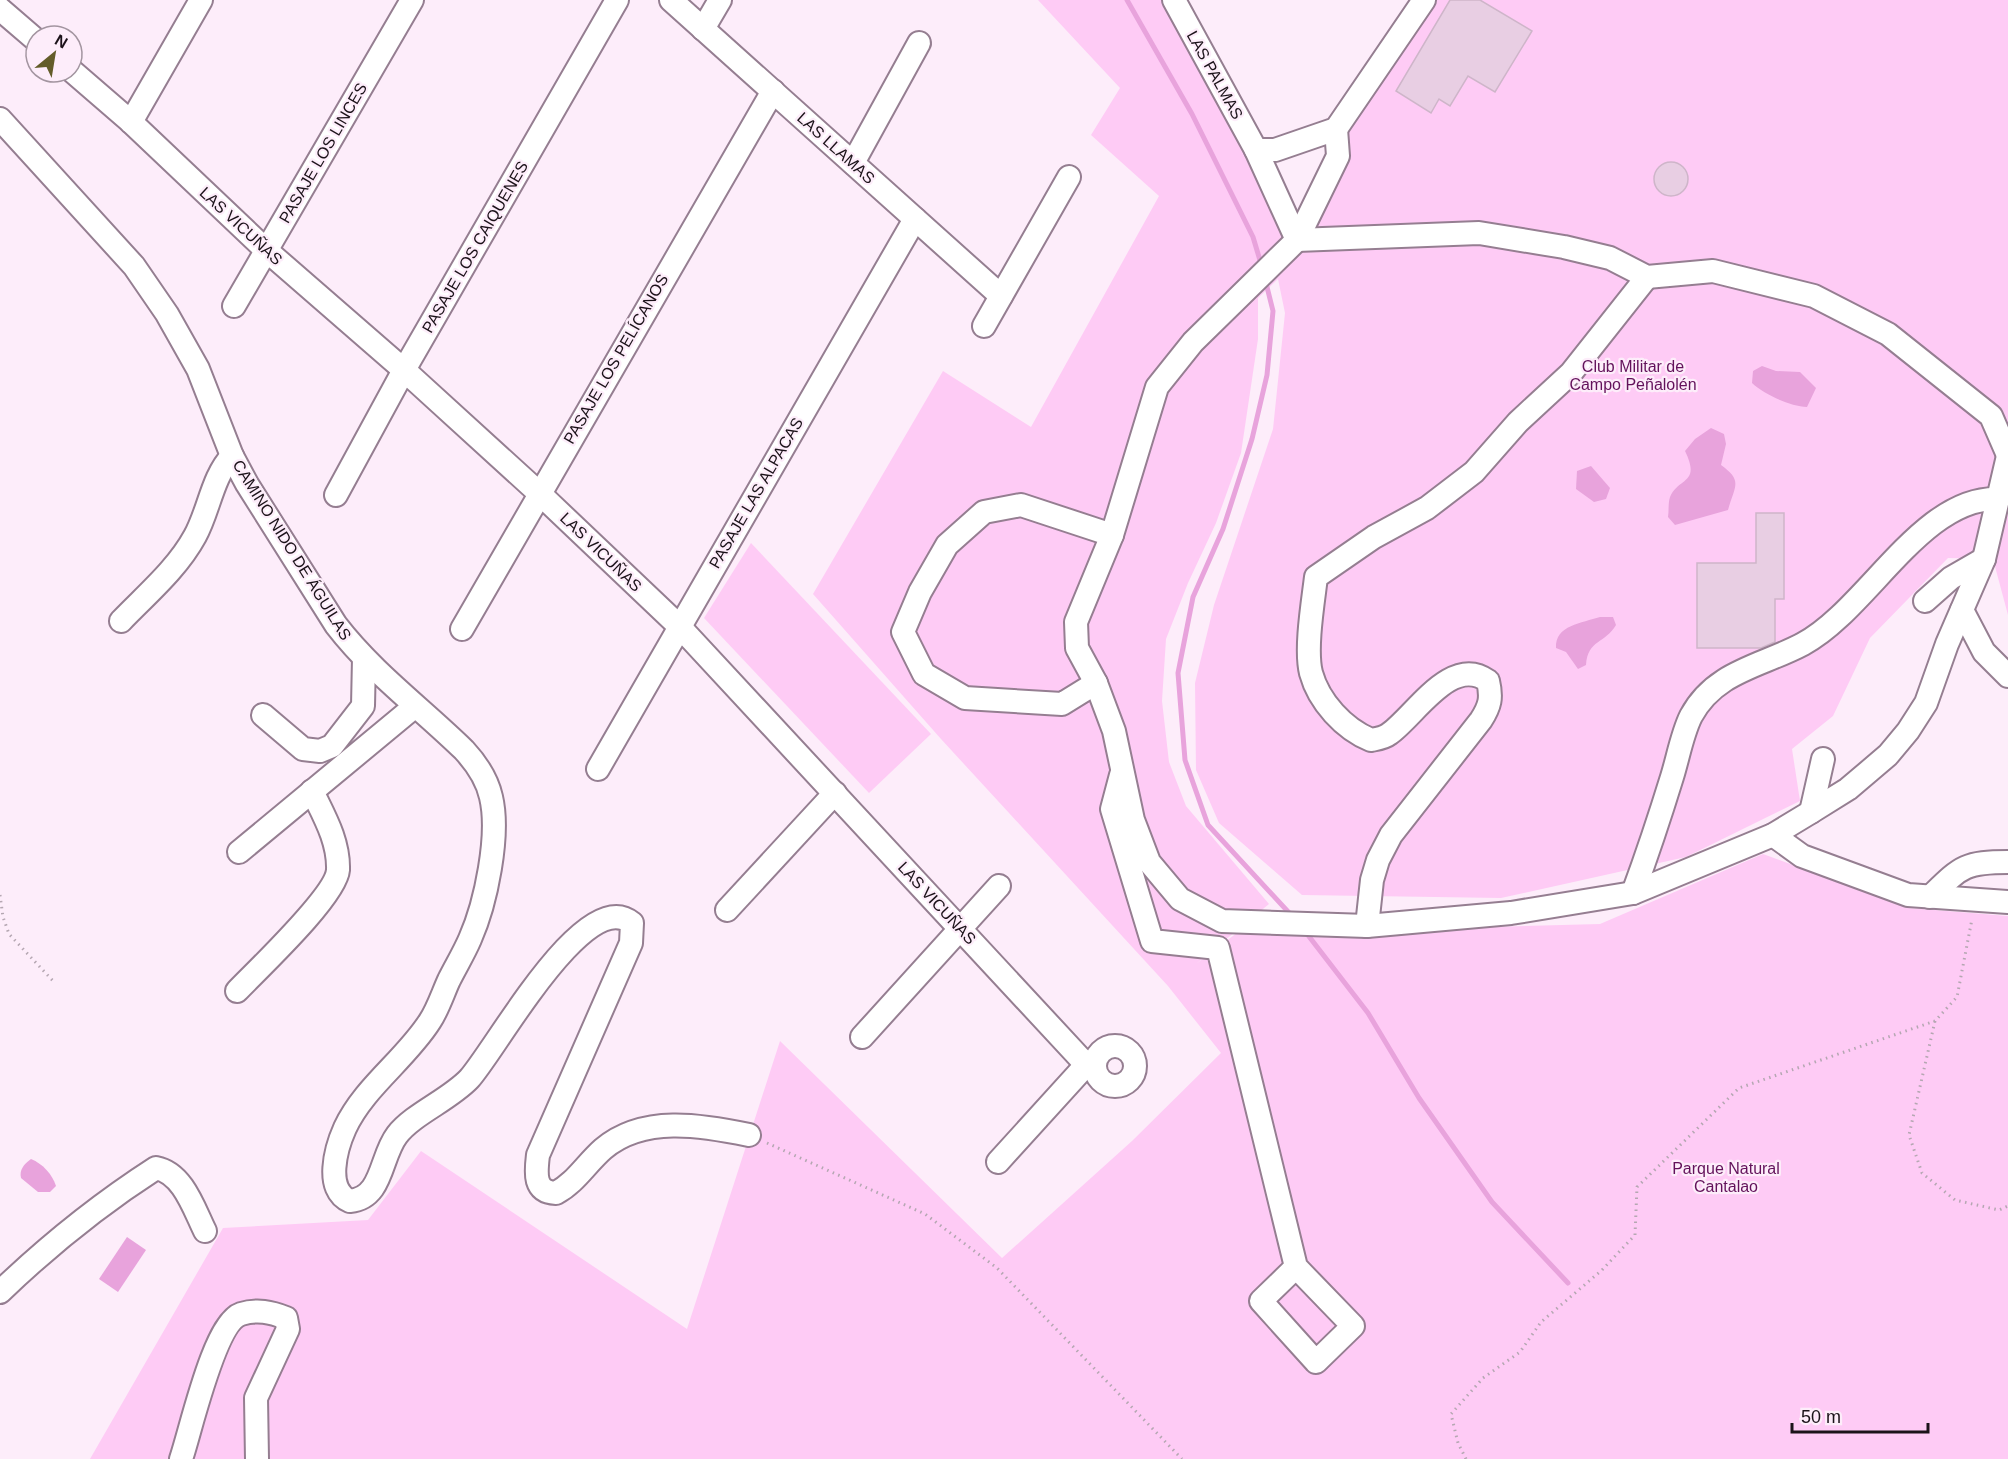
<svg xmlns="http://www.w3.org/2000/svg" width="2008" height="1459" font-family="Helvetica,sans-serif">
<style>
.green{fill:#fecbf5}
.water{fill:#e8a3dc}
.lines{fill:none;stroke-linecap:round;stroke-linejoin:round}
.stream{stroke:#e8a3dc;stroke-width:5}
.building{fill:#e8cee3;stroke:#ceb5c9;stroke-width:1.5}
.minor-casing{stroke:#957e91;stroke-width:26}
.path{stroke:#b5a7b2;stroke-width:3;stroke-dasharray:1.5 4.5;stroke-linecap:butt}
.minor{stroke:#fff;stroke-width:22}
.labels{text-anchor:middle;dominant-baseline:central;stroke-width:4.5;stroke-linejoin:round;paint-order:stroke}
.street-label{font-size:16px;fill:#1b1219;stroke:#fdedfa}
.park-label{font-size:16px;fill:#63125b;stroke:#fdedfa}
</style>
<rect width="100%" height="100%" fill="#fdedfa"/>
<g class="green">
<polygon points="1038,0 1169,0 1249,140 1299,257 1350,129 1437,0 2008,0 2008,615 1993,559 1948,558 1870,638 1833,716 1792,749 1800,801 1686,857 1501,898 1302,895 1219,823 1196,770 1195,683 1214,605 1273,429 1285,313 1278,279 1258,298 1258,339 1241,453 1216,523 1188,583 1166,639 1162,701 1169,762 1186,806 1269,904 1196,964 1242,929 1338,931 1600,924 1763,854 1910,908 2008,916 2008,1459 90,1459 223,1228 368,1220 421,1151 687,1329 780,1041 1002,1258 1132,1141 1221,1053 1168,986 941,739 813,594 943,371 1031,427 1159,196 1091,135 1120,88"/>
<polygon points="751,543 931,734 869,793 704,618"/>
</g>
<g class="water">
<path d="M1762 366 1776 371 1800 372 1816 388 1807 407C1790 406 1765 395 1752 383L1753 371Z"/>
<path d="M1711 428 1724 434 1726 444 1721 465C1743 481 1735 485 1728 510L1675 525 1668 517C1669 511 1668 503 1670 497 1679 477 1701 484 1685 451L1695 439Z"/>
<polygon points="1591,466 1610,488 1606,499 1594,502 1576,489 1577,471"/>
<path d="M1600 617H1613L1616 625C1605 644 1588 639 1586 665L1578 669 1566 652 1556 648C1555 625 1582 623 1600 617Z"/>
<path d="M31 1159C43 1164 52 1174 56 1186L50 1192H38L21 1178C19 1170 24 1164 31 1159Z"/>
<polygon points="127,1237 146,1250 118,1292 99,1279"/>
</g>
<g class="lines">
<g class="stream">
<polyline points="1127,0 1192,114 1253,237 1262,267"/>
<polyline points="1265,279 1273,311 1267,375 1252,439 1223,529 1193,597 1178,673 1185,760 1208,825 1292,916"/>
<polyline points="1304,930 1368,1013 1419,1098 1492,1202 1568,1283"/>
</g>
</g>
<g class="building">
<polygon points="1450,0 1480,0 1532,31 1495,92 1468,76 1450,106 1439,99 1431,113 1396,91"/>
<circle cx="1671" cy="179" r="17"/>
<polygon points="1756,513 1784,513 1784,599 1775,599 1775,642 1761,648 1697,648 1697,563 1756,563"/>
</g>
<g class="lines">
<defs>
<g id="minor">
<polyline points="671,0 1001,296"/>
<polyline points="1174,0 1256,150 1297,240"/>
<polyline points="0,9 36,40"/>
<polyline points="703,29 720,0"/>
<polyline points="72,71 131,122 266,250 404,370 539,493 679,626 1079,1057 1087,1064 1095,1067"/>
<path d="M0 119 134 266 167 314 198 369 232 456 247 484 336 625C373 673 421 708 464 750 476 763 487 779 491 797 500 835 486 903 470 939 464 953 456 966 449 980 443 993 438 1009 430 1021 406 1059 364 1087 345 1128 336 1148 324 1190 350 1201 383 1198 380 1157 397 1135 413 1114 449 1100 469 1079 495 1051 585 884 632 923L631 943 538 1155C536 1172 533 1192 556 1193 575 1183 586 1164 603 1149 643 1115 701 1125 749 1135"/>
<polyline points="131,122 201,0"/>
<polyline points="1336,129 1338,156 1297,240 1193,342 1157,387 1112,535 1076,622 1077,648 1096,683 1114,731 1133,820 1149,862 1180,899 1222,921 1367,926 1511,913 1633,893 1773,835 1811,812 1848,789 1888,755 1908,731 1926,703 1947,644 1984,559 2008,456"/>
<polyline points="1256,150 1275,150 1336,129 1424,0"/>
<polyline points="853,163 919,43"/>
<polyline points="1297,240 1479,233 1564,247 1610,258 1647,277 1713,271 1814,296 1888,334 1991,416 2008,455"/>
<polyline points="234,306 412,0"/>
<polyline points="984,326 1069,177"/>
<polyline points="336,495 404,370 617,0"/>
<polyline points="1925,601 1951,578 1984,559"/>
<polyline points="1962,610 1984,652 2008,676"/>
<path d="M121 621C147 594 177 569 195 536 209 511 212 477 232 456"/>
<polyline points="462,629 773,91"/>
<polyline points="1096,683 1062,704 965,698 924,674 903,632 920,592 947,545 984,512 1021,505 1112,535"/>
<polyline points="263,715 303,749 320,751 332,746 363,706 364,658"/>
<polyline points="598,769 915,219"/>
<polyline points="1121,775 1112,809 1152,941 1218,948 1296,1267 1353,1326 1316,1362 1261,1301 1296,1267"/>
<polyline points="1811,812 1823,759"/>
<polyline points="1773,835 1802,856 1908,895 2008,902"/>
<polyline points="239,852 414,707"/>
<path d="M1633 893C1647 855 1660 816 1672 777 1678 758 1682 734 1691 716 1715 671 1762 666 1803 644 1867 610 1922 496 1998 499"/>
<path d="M1930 897C1961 867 1964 862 2008 862"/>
<polyline points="727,910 835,793"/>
<path d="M1367 926 1372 880 1378 860 1391 835 1481 720C1490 706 1492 698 1488 681 1451 654 1415 716 1389 734 1384 738 1376 739 1371 740 1344 729 1319 702 1311 673 1305 649 1313 602 1316 577L1374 537 1427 508 1474 472 1518 422 1571 373 1647 277"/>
<path d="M237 991C258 969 336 896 338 870 339 841 324 816 312 791"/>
<polyline points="862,1037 999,886"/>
<circle cx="1115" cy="1066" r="20"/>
<polyline points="998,1162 1087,1064"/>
<path d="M0 1292C48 1246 100 1204 156 1168 183 1173 194 1209 205 1231"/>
<path d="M181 1459C191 1430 214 1323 241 1314 257 1309 271 1312 286 1318L288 1329 256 1398 257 1459"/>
</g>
</defs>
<use href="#minor" class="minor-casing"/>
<g class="path">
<polyline points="0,895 3,917 9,934 55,983"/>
<polyline points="1935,1021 1909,1135 1922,1173 1955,1200 1999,1210 2008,1206"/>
<polyline points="767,1143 925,1214 997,1268 1182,1459"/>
<polyline points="1466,1459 1458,1443 1451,1414 1483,1378 1520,1352 1541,1322 1602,1270 1635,1235 1637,1187 1739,1088 1935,1021 1957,997 1972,919"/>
</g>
<use href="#minor" class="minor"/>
</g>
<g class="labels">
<g class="street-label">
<text transform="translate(1215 75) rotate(61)">LAS PALMAS</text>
<text transform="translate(836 148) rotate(42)">LAS LLAMAS</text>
<text transform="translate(323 153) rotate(-60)">PASAJE LOS LINCES</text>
<text transform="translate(241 226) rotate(43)">LAS VICUÑAS</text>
<text transform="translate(475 247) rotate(-60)">PASAJE LOS CAIQUENES</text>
<text transform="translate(616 359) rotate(-60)">PASAJE LOS PELÍCANOS</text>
<text transform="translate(756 493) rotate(-60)">PASAJE LAS ALPACAS</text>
<text transform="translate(292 550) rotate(58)">CAMINO NIDO DE ÁGUILAS</text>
<text transform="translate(601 552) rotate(44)">LAS VICUÑAS</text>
<text transform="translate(937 903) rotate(47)">LAS VICUÑAS</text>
</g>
<g class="park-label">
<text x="1633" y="366">Club Militar de<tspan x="1633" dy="18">Campo Peñalolén</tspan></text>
<text x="1726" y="1168">Parque Natural<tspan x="1726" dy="18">Cantalao</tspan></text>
</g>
</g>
<g transform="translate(54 54) rotate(30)"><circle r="28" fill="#fdedfa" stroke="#a395a0" stroke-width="1.5"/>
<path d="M0-4.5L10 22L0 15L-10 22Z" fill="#635c29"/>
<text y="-9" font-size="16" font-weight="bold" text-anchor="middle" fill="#1b1219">N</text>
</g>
<path d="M1792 1423v9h136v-9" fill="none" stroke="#1b1219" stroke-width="3"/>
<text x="1801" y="1423" font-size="18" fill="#1b1219" stroke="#fdedfa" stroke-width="4.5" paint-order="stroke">50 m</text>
</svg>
